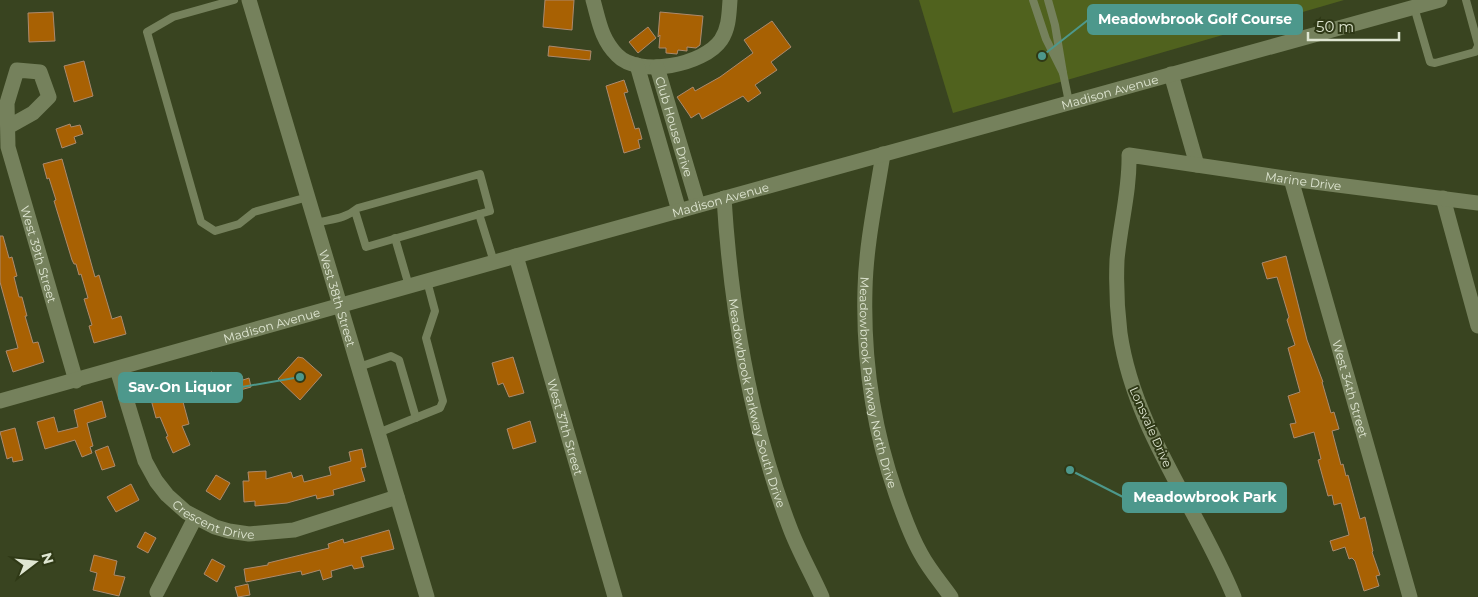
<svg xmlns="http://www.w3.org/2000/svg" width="1478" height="597" font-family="Montserrat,sans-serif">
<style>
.green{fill:#50621e}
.building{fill:#a86103;stroke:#ab8a6e}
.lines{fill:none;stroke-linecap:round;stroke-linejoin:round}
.lane{stroke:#75815c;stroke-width:8}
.street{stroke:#75815c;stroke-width:15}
.secondary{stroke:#75815c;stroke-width:15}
.labels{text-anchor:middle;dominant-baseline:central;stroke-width:4;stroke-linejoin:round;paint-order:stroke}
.street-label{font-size:12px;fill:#dfe6d2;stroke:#2f3916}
.leader{fill:none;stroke:#4d988c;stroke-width:2}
.callout-dot{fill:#4d988c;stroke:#2f3916;stroke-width:2}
.callout{fill:#4d988c;stroke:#4d988c;stroke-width:2}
.callout-label{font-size:14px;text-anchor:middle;font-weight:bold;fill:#fff}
</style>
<rect width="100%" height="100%" fill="#394420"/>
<polygon class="green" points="919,0 1344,0 953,113"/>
<g class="building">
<polygon points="545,0 574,0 572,30 543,27"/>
<polygon points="53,12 55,41 29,42 28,13"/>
<polygon points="660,12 703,16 700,45 696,48 687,47 687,51 678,50 677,54 666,53 666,48 659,48 660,35 658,37"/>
<polygon points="772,21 791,47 771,62 777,70 755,85 761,93 748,102 743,96 702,119 699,113 691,118 690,116 677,97 693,87 695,91 720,77 753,53 744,40"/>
<polygon points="648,27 656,38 638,53 629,42"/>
<polygon points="549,46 591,51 590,60 548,56"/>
<polygon points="84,61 93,96 74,102 64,66"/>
<polygon points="624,80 628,92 624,93 635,129 639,128 642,139 638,140 640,148 624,153 606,86"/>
<polygon points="70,124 71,127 80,125 83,134 74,137 76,143 62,148 56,129"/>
<polygon points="62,159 95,277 99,275 112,319 121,316 126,334 94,343 89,326 92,325 84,299 88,298 81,274 79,275 76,264 74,264 72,260 54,201 56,200 49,178 47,179 43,164"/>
<polygon points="0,236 3,236 9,258 12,257 17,276 14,277 19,297 22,297 27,316 25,316 33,343 38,342 44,362 13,372 6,351 18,348 0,282"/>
<polygon points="1286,256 1307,340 1323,382 1322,382 1331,413 1334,412 1339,429 1332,431 1341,465 1343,464 1346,476 1348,475 1360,519 1365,517 1373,551 1372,552 1380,575 1376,576 1379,586 1364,591 1355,561 1352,558 1349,559 1345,547 1333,551 1330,541 1349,535 1341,503 1334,505 1332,495 1328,496 1318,460 1321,459 1314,432 1294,438 1290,424 1296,423 1288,396 1300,392 1288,348 1295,345 1287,320 1289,317 1277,277 1267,279 1262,263"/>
<polygon points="298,357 303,358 322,375 300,400 278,379"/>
<polygon points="513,357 524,393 509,397 503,383 498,385 492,363"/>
<polygon points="212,372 215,381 235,375 236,377 242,376 243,380 249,378 251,387 215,397 214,391 201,395 196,377"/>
<polygon points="165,385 168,395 180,391 189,424 182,426 190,445 173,453 166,437 168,436 160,417 156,418 150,396 152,396 151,389"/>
<polygon points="102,401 106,417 87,423 93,446 90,447 92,453 82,457 75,440 45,449 37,422 54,417 58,432 78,427 74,410"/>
<polygon points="530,421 536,442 513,449 507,429"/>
<polygon points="15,428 23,460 13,462 12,457 7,459 0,432"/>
<polygon points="108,446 115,466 102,470 95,451"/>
<polygon points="362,449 366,467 361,468 365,481 333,490 334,495 317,499 316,495 287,503 255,506 255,501 244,502 243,481 249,481 248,472 266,471 266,479 291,472 293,478 302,475 304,482 331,475 329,467 351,461 349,452"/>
<polygon points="216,475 230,483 220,500 206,491"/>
<polygon points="131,484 139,500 116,512 107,497"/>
<polygon points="389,530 394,549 361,557 364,567 354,569 352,565 331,571 332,577 323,580 320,570 302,575 301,571 246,582 244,569 268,565 268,563 329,548 328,544 343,539 344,543"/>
<polygon points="145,532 156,538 148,553 137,547"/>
<polygon points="94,555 117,561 114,575 125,577 119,596 93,590 97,573 90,571"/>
<polygon points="212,559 225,566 217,582 204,574"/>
<polygon points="248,584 250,595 238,597 235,587"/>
</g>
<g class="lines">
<g class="lane">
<polyline points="234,0 173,17 147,32 201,222 215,231 239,224 254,212 308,197"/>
<polyline points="1033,0 1046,39 1063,73 1055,25 1048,0"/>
<polyline points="1466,0 1478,44"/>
<polyline points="1414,7 1430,62 1435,63 1475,52 1478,46"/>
<polyline points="1063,73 1069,102"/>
<polyline points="479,214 494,262"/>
<path d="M316 223C332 219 345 219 358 208L480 174 490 211 366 247 355 211"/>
<polyline points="395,238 409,286"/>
<polyline points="359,367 391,356 399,360 416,418"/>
<polyline points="378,433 440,408 443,401 426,338 435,311 427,281"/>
</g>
<g class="street">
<path d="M593 0C599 21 601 39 617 55 639 78 704 65 721 40 729 28 729 14 730 0"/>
<polyline points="637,65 679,211"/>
<path id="s1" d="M657 67 698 205"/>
<polyline points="1171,74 1197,165"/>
<path id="s2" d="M8 127 33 113 49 97 40 72 17 70 7 103 8 147 76 381"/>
<path id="s3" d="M883 154C876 199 866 244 865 289 863 359 873 428 896 494 903 514 910 535 921 554 929 569 941 583 951 597"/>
<path id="s4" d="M1291 179 1410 597"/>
<path id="s5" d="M724 198C731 310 750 423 790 528 799 552 812 574 822 597"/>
<polyline points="1443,198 1478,326"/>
<path id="s6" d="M516 256 615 597"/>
<path id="s7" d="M117 369 145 461 156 481 167 495 186 512 215 527 229 531 249 534 294 530 397 497"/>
<polyline points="157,592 195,518"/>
<path id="s8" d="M1234 597C1198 508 1134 430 1120 333 1117 309 1116 284 1117 260 1120 225 1130 190 1129 155L1291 179 1478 203"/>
</g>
<g class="secondary">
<path id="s9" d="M249 0 427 597"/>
<path id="s10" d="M0 401 516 256 1440 0"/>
</g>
</g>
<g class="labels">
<g class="street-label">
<text stroke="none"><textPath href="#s10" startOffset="1152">Madison Avenue</textPath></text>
<text stroke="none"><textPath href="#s1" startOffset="62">Club House Drive</textPath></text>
<text stroke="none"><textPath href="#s8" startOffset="644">Marine Drive</textPath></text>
<text stroke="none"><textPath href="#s10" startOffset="748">Madison Avenue</textPath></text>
<text stroke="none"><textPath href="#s2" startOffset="291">West 39th Street</textPath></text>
<text stroke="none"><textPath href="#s9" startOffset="311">West 38th Street</textPath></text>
<text stroke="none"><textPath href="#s10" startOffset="282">Madison Avenue</textPath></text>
<text stroke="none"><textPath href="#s3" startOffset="231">Meadowbrook Parkway North Drive</textPath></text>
<text stroke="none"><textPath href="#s4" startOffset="218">West 34th Street</textPath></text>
<text stroke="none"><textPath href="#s5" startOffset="208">Meadowbrook Parkway South Drive</textPath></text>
<text stroke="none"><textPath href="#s6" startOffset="178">West 37th Street</textPath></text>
<text transform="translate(1151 427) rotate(66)">Lonsvale Drive</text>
<text stroke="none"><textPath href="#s7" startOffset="191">Crescent Drive</textPath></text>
</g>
</g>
<path class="leader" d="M1042 56L1088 20M300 377L242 387M1070 470L1123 497"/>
<g class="callout-dot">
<circle cx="1042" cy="56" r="5"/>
<circle cx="300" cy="377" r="5"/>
<circle cx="1070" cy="470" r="5"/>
</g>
<g class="callout">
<rect x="1088" y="5" width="214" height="29" rx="5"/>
<rect x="119" y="373" width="123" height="29" rx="5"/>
<rect x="1123" y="483" width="163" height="29" rx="5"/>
</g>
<g class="callout-label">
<text x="1195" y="24">Meadowbrook Golf Course</text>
<text x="180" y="392">Sav-On Liquor</text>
<text x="1205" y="502">Meadowbrook Park</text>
</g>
<g transform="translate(35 562) rotate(74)" stroke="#2f3916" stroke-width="4" paint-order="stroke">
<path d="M0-4L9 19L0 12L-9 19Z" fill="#dfe6d2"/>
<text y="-8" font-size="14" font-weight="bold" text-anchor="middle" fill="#dfe6d2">N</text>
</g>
<path d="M1308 32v8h91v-8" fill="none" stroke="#dfe6d2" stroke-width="2.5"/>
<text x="1316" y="32" font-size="15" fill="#dfe6d2" stroke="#2f3916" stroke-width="4" paint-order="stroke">50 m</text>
</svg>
